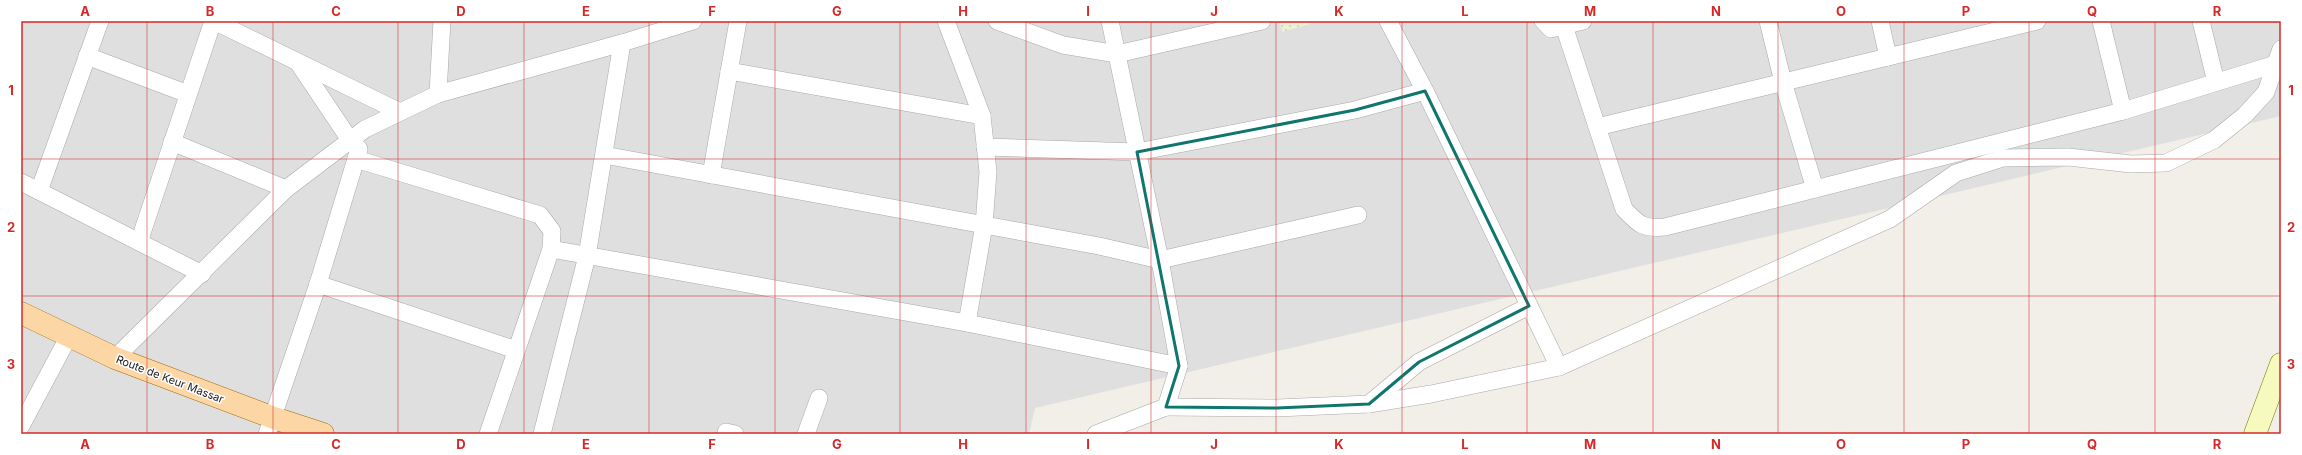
<svg xmlns="http://www.w3.org/2000/svg" width="2302" height="455" font-family="Inter,sans-serif">
<style>
.residential{fill:#e0dfdf}
.farmland{fill:url(#farmland-dots)}
.lines{fill:none;stroke-linecap:round;stroke-linejoin:round}
.minor-casing{stroke:#a9a9a9;stroke-width:18}
.secondary-casing{stroke:#707d05;stroke-width:23}
.primary-casing{stroke:#a06b00;stroke-width:23}
.minor{stroke:#fff;stroke-width:17}
.secondary{stroke:#f7fabf;stroke-width:22}
.primary{stroke:#fcd6a4;stroke-width:22}
.marked{fill:none;stroke:#0f766e;stroke-width:3;stroke-linejoin:round}
.grid{fill:none;stroke:#d62828;stroke-width:1;stroke-opacity:0.55}
.labels{text-anchor:middle;dominant-baseline:central;stroke-width:3;stroke-linejoin:round;paint-order:stroke}
.street-label{font-size:11px;fill:#222;stroke:#fff}
.neatline{fill:none;stroke:#d62828;stroke-width:1.5}
.grid-label{font-size:13px;text-anchor:middle;font-weight:bold;fill:#d62828}
</style>
<defs>
<pattern id="farmland-dots" width="8" height="8" patternUnits="userSpaceOnUse"><rect width="8" height="8" fill="#eef0d5"/><path d="M2 2h.1M6 6h.1" fill="none" stroke="#ccceb7" stroke-width="1.8" stroke-linecap="round"/></pattern>
</defs>
<rect width="100%" height="100%" fill="#f2efe9"/>
<polygon class="residential" points="21,21 2281,21 2281,116 1035,408 1029,434 21,434"/>
<polygon class="farmland" points="1279,21 1320,21 1282,32"/>
<g class="lines">
<defs>
<g id="minor">
<polyline points="214,21 400,112"/>
<polyline points="946,21 982,116 988,172 984,225 967,323"/>
<polyline points="997,21 1063,45 1117,54 1262,21"/>
<polyline points="1388,21 1425,91 1559,367"/>
<polyline points="1543,21 1551,29 1583,21"/>
<polyline points="1768,21 1783,82 1815,189"/>
<polyline points="1880,21 1888,57"/>
<polyline points="2101,21 2123,111"/>
<polyline points="2201,21 2216,82"/>
<path d="M1564 26 1624 209C1639 225 1643 229 1665 227L2123 111 2276 64"/>
<polyline points="87,56 188,94"/>
<polyline points="299,64 350,140"/>
<polyline points="729,71 982,116"/>
<polyline points="438,94 442,21"/>
<polyline points="1597,127 2037,21"/>
<polyline points="172,142 286,189"/>
<polyline points="985,147 1137,152 1355,110 1425,91"/>
<polyline points="604,155 1099,246 1160,260 1358,215"/>
<polyline points="356,159 540,215 552,231 551,249 488,434"/>
<polyline points="711,175 738,21"/>
<polyline points="21,182 202,274"/>
<polyline points="39,191 100,21"/>
<polyline points="139,242 213,21"/>
<polyline points="551,249 967,323 1179,366"/>
<polyline points="318,284 516,350"/>
<polyline points="115,358 286,189 365,129 438,94 622,43 693,21"/>
<polyline points="1369,404 1419,362 1529,306"/>
<polyline points="1166,407 1277,408 1369,404 1431,394 1559,367 1890,219 1956,173 2003,158 2068,157 2131,164 2166,163 2214,140 2245,115 2266,92 2281,49"/>
<polyline points="21,426 69,336"/>
<polyline points="726,432 735,434"/>
<polyline points="267,434 318,284 359,149"/>
<polyline points="542,434 587,256 622,43"/>
<polyline points="806,434 819,398"/>
<polyline points="1096,434 1166,407 1179,366 1160,260 1110,21"/>
</g>
<polyline id="secondary" points="2255,434 2281,364"/>
<polyline id="primary" points="21,313 115,358 274,418 323,434"/>
</defs>
<use href="#minor" class="minor-casing"/>
<use href="#secondary" class="secondary-casing"/>
<use href="#primary" class="primary-casing"/>
<use href="#minor" class="minor"/>
<use href="#secondary" class="secondary"/>
<use href="#primary" class="primary"/>
</g>
<path class="marked" d="M1425 91 1529 306 1419 362 1369 404 1277 408 1166 407 1179 366 1137 152 1355 110Z"/>
<path class="grid" d="M147 21V434M273 21V434M398 21V434M524 21V434M649 21V434M775 21V434M900 21V434M1026 21V434M1151 21V434M1276 21V434M1402 21V434M1527 21V434M1653 21V434M1778 21V434M1904 21V434M2029 21V434M2155 21V434M21 159H2281M21 296H2281"/>
<g class="labels">
<g class="street-label">
<text transform="translate(170 379) rotate(21)">Route de Keur Massar</text>
</g>
</g>
<rect width="2302" height="455" fill="none" stroke="#ffffff" stroke-width="44"/>
<rect x="22" y="22" width="2258" height="411" class="neatline"/>
<g class="grid-label">
<text x="85" y="16">A</text>
<text x="210" y="16">B</text>
<text x="336" y="16">C</text>
<text x="461" y="16">D</text>
<text x="586" y="16">E</text>
<text x="712" y="16">F</text>
<text x="837" y="16">G</text>
<text x="963" y="16">H</text>
<text x="1088" y="16">I</text>
<text x="1214" y="16">J</text>
<text x="1339" y="16">K</text>
<text x="1465" y="16">L</text>
<text x="1590" y="16">M</text>
<text x="1716" y="16">N</text>
<text x="1841" y="16">O</text>
<text x="1966" y="16">P</text>
<text x="2092" y="16">Q</text>
<text x="2217" y="16">R</text>
<text x="11" y="95">1</text>
<text x="2291" y="95">1</text>
<text x="11" y="232">2</text>
<text x="2291" y="232">2</text>
<text x="11" y="369">3</text>
<text x="2291" y="369">3</text>
<text x="85" y="449">A</text>
<text x="210" y="449">B</text>
<text x="336" y="449">C</text>
<text x="461" y="449">D</text>
<text x="586" y="449">E</text>
<text x="712" y="449">F</text>
<text x="837" y="449">G</text>
<text x="963" y="449">H</text>
<text x="1088" y="449">I</text>
<text x="1214" y="449">J</text>
<text x="1339" y="449">K</text>
<text x="1465" y="449">L</text>
<text x="1590" y="449">M</text>
<text x="1716" y="449">N</text>
<text x="1841" y="449">O</text>
<text x="1966" y="449">P</text>
<text x="2092" y="449">Q</text>
<text x="2217" y="449">R</text>
</g>
</svg>
